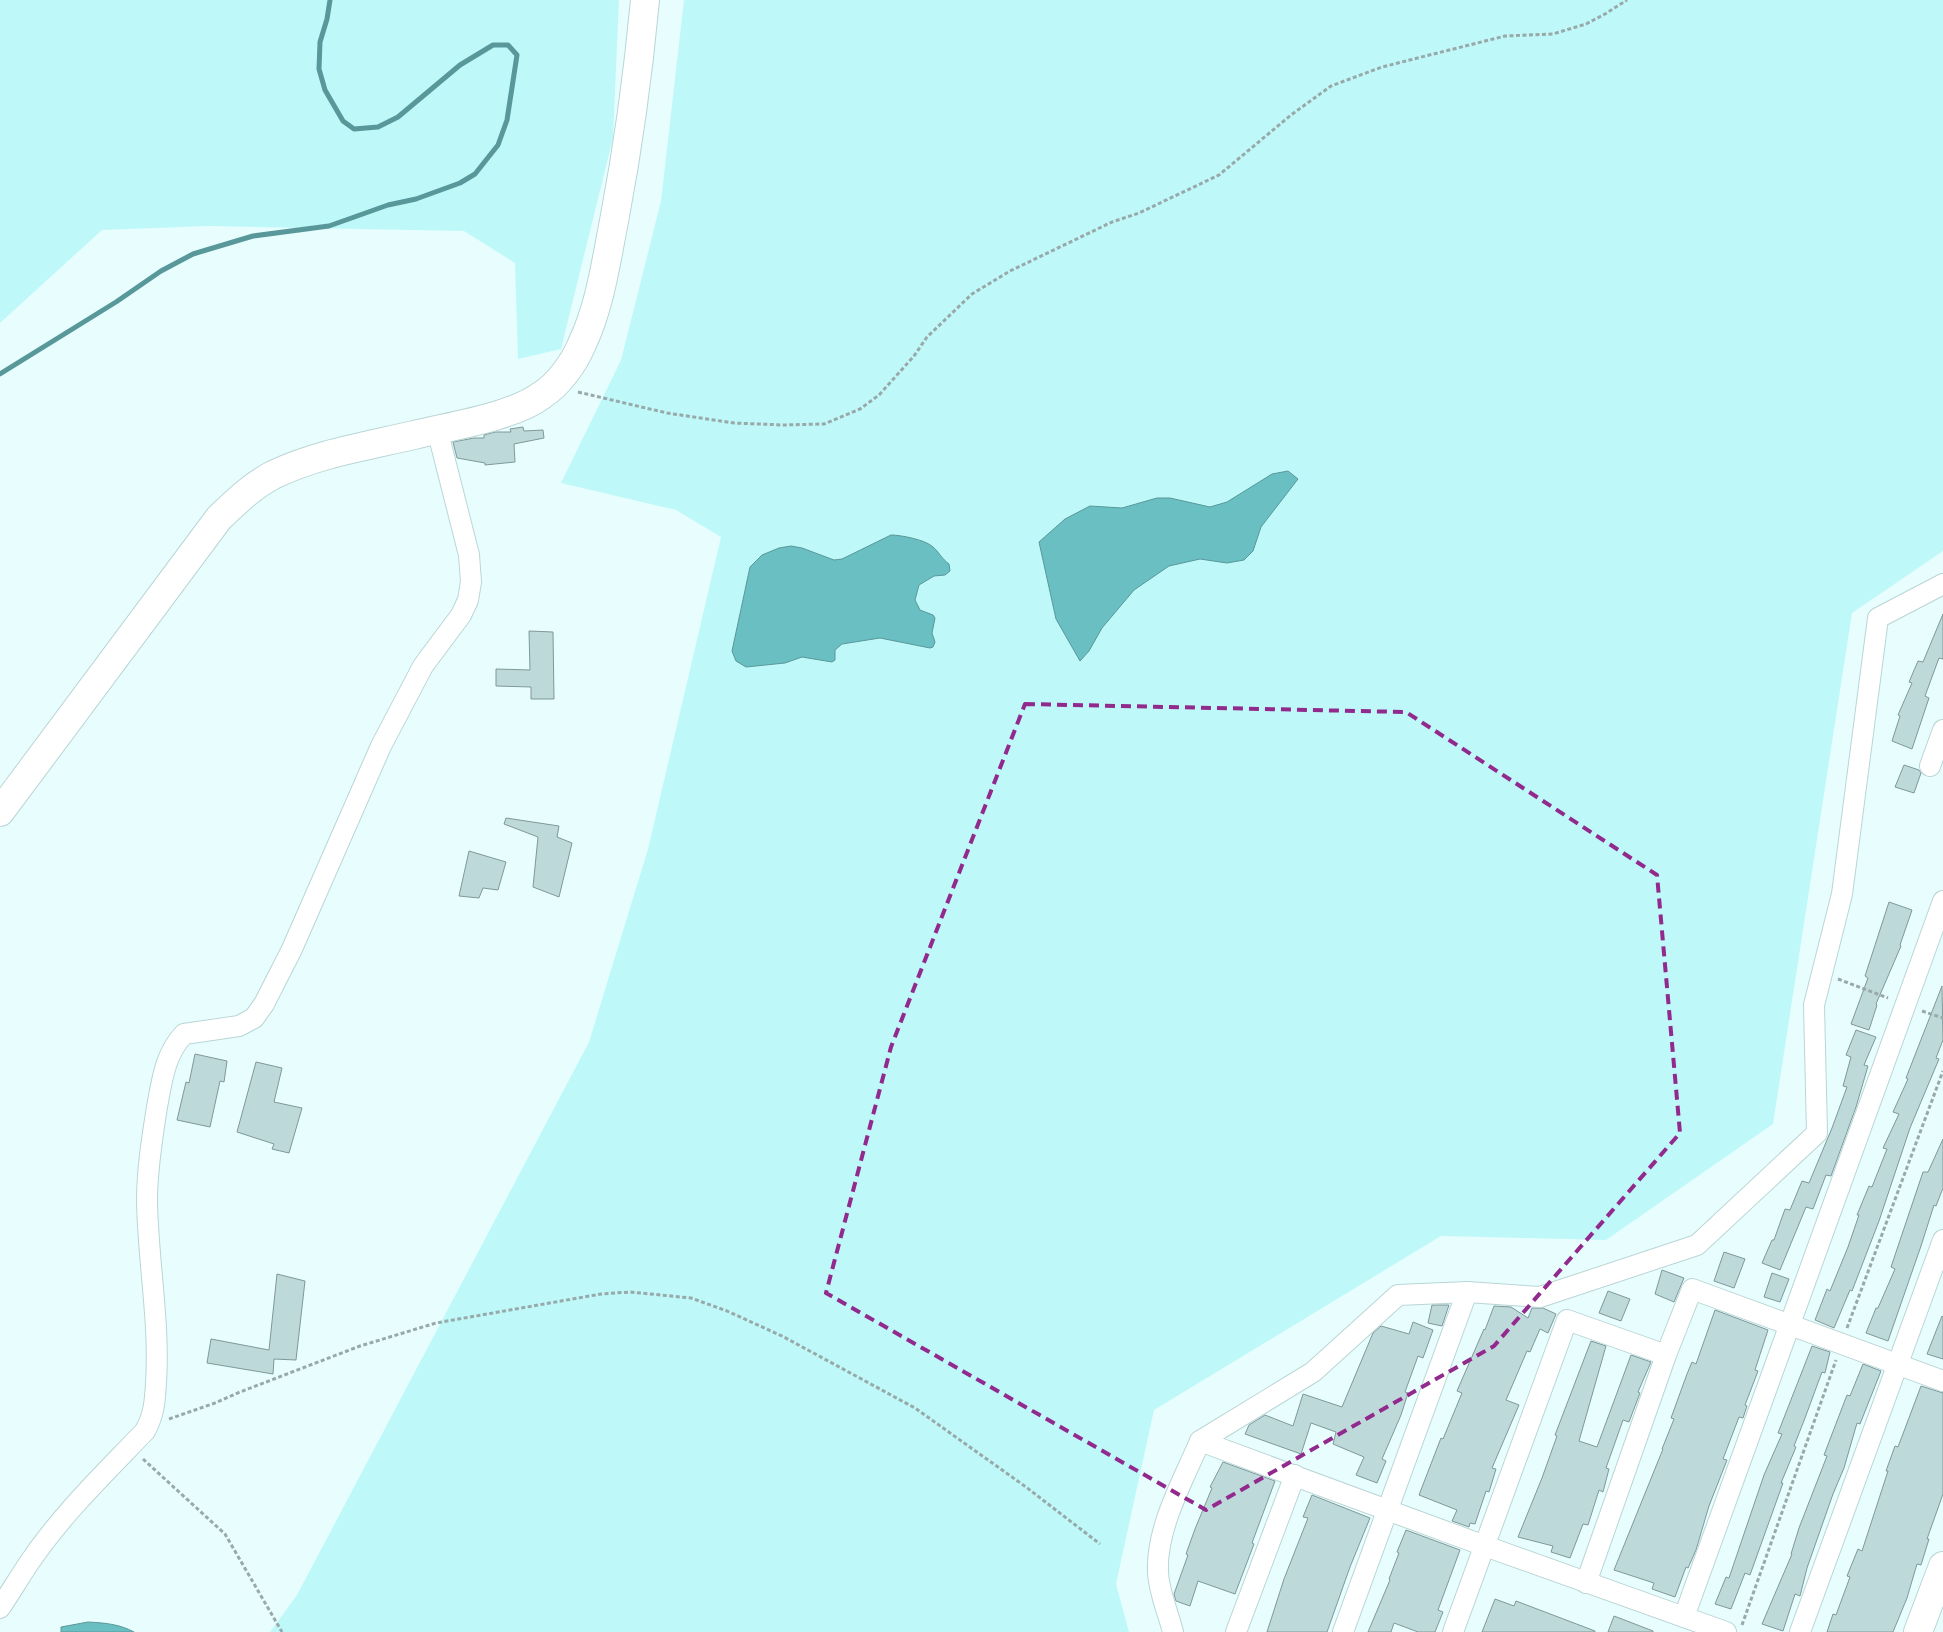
<svg xmlns="http://www.w3.org/2000/svg" width="1943" height="1632" font-family="'Varela Round',sans-serif">
<style>
.green{fill:#bff8f9}
.water{fill:#6abfc2;stroke:#59989a}
.lines{fill:none;stroke-linecap:round;stroke-linejoin:round}
.stream{stroke:#59989a;stroke-width:5}
.building{fill:#bed9d9;stroke:#7f9899}
.street-casing{stroke:#bad5d5;stroke-width:22}
.secondary-casing{stroke:#bad5d5;stroke-width:30}
.path{stroke:#98a9a9;stroke-width:3;stroke-dasharray:4 2.5;stroke-linecap:butt}
.street{stroke:#fff;stroke-width:20}
.secondary{stroke:#fff;stroke-width:28}
.marked{fill:none;stroke:#922a8e;stroke-width:4;stroke-dasharray:10 6;stroke-linejoin:round}
</style>
<rect width="100%" height="100%" fill="#e8fefe"/>
<g class="green">
<polygon points="0,0 619,0 613,138 561,349 518,359 515,263 464,231 208,226 102,230 0,323"/>
<polygon points="684,0 1943,0 1943,551 1852,613 1773,1124 1606,1240 1441,1236 1154,1410 1116,1584 1129,1632 270,1632 297,1595 589,1042 648,849 721,537 676,510 561,483 621,360 661,201"/>
</g>
<g class="water">
<polygon points="1288,471 1298,479 1261,527 1253,551 1244,560 1227,563 1200,559 1169,566 1134,590 1102,628 1089,651 1080,661 1056,619 1039,542 1065,519 1090,506 1122,508 1157,498 1170,498 1210,507 1227,502 1272,474"/>
<path d="M891 535C901 535 926 540 933 547 939 552 941 558 949 564L950 571 945 575 934 576 919 585 915 600 920 610 933 615 935 618 932 633 935 642 933 647 930 648 880 638 842 644 835 650V660L832 662 802 657 785 663 746 667 736 661 732 651 750 567 762 555 779 548 791 546 802 548 834 560 842 559Z"/>
<path d="M88 1622C105 1623 119 1624 134 1632H61V1627Z"/>
</g>
<g class="lines">
<polyline class="stream" points="0,374 116,302 161,271 193,254 253,236 329,226 388,205 416,199 460,183 475,174 498,145 507,120 517,55 508,45 493,45 460,65 398,117 378,127 354,129 343,121 325,90 319,69 320,42 327,19 330,0"/>
</g>
<g class="building">
<polygon points="523,427 524,431 543,430 544,438 514,444 515,462 485,465 485,463 457,458 453,442 474,438 484,438 484,435 495,432 511,432 510,429"/>
<polygon points="1943,614 1943,659 1939,658 1925,696 1929,698 1912,749 1892,741 1900,716 1898,715 1912,683 1909,682 1918,661 1923,662"/>
<polygon points="529,631 553,632 554,699 531,699 531,687 496,686 496,669 530,670"/>
<polygon points="1904,765 1919,770 1921,773 1914,793 1895,787"/>
<polygon points="506,818 559,826 557,837 572,843 559,897 533,887 538,837 504,824"/>
<polygon points="469,851 506,862 498,890 483,888 479,898 459,896"/>
<polygon points="1889,902 1912,910 1900,945 1901,946 1876,1004 1877,1005 1869,1030 1851,1024 1868,978 1865,976"/>
<polygon points="1942,986 1943,1040 1936,1058 1939,1059 1910,1128 1879,1221 1852,1291 1850,1290 1834,1328 1815,1320 1827,1289 1830,1291 1848,1247 1859,1215 1857,1215 1869,1186 1872,1187 1887,1149 1883,1148 1899,1114 1893,1112 1908,1079 1906,1078"/>
<polygon points="1856,1030 1876,1037 1864,1065 1868,1066 1856,1107 1831,1176 1826,1175 1813,1209 1806,1207 1780,1270 1762,1263 1772,1240 1774,1240 1785,1209 1790,1210 1802,1181 1809,1183 1832,1128 1847,1087 1843,1086 1851,1057 1846,1055"/>
<polygon points="195,1054 227,1061 224,1082 220,1081 210,1127 177,1120 186,1082 189,1083"/>
<polygon points="256,1062 282,1068 274,1102 302,1108 289,1153 272,1149 274,1144 237,1132"/>
<polygon points="1943,1139 1943,1188 1936,1206 1934,1205 1921,1246 1888,1341 1866,1333 1876,1308 1878,1308 1895,1269 1891,1267 1923,1172 1928,1172"/>
<polygon points="1724,1252 1745,1259 1734,1288 1714,1281"/>
<polygon points="1662,1270 1684,1278 1674,1302 1655,1294"/>
<polygon points="1772,1273 1789,1279 1780,1302 1764,1297"/>
<polygon points="277,1274 305,1281 296,1360 274,1359 273,1374 207,1363 211,1339 269,1350"/>
<polygon points="1608,1291 1630,1299 1621,1321 1599,1313"/>
<polygon points="1432,1305 1449,1305 1442,1326 1428,1323"/>
<polygon points="1494,1306 1511,1307 1528,1318 1532,1308 1543,1308 1556,1314 1548,1333 1540,1329 1530,1352 1527,1351 1506,1400 1519,1405 1492,1468 1496,1469 1489,1492 1486,1491 1475,1524 1470,1523 1469,1527 1452,1521 1457,1510 1419,1495 1441,1438 1443,1439 1462,1393 1457,1391 1484,1329 1485,1330"/>
<polygon points="1715,1310 1768,1330 1755,1370 1758,1371 1745,1405 1747,1406 1743,1418 1739,1417 1723,1459 1727,1460 1709,1506 1696,1550 1688,1568 1686,1567 1675,1597 1652,1589 1654,1583 1614,1570 1663,1449 1662,1449 1674,1419 1671,1418 1687,1374 1692,1362 1696,1364"/>
<polygon points="1942,1316 1943,1317 1943,1359 1927,1354"/>
<polygon points="1413,1322 1433,1330 1423,1358 1418,1356 1405,1392 1408,1393 1401,1415 1382,1459 1386,1461 1377,1483 1356,1475 1364,1457 1333,1444 1336,1432 1311,1423 1301,1454 1245,1434 1249,1425 1265,1415 1293,1426 1303,1394 1342,1407 1373,1333 1381,1326 1409,1334"/>
<polygon points="1591,1341 1606,1346 1579,1441 1597,1447 1631,1355 1651,1362 1638,1392 1640,1393 1629,1422 1623,1420 1606,1468 1609,1469 1603,1492 1599,1490 1588,1525 1583,1524 1570,1558 1551,1552 1553,1546 1518,1537 1542,1478 1557,1436 1555,1435"/>
<polygon points="1812,1346 1830,1352 1825,1373 1822,1372 1805,1418 1794,1446 1796,1447 1781,1483 1783,1483 1750,1575 1745,1573 1731,1609 1715,1604 1726,1577 1729,1578 1764,1475 1782,1434 1778,1433"/>
<polygon points="1863,1364 1881,1371 1860,1424 1857,1423 1844,1468 1833,1494 1807,1568 1800,1596 1795,1594 1783,1631 1762,1624 1792,1554 1791,1554 1799,1528 1827,1456 1824,1455 1847,1395 1850,1396"/>
<polygon points="1921,1386 1943,1393 1943,1494 1927,1539 1929,1539 1921,1565 1917,1564 1907,1598 1893,1632 1827,1632 1833,1614 1836,1615 1850,1577 1847,1576 1858,1549 1862,1551 1888,1471 1886,1471 1895,1446 1898,1447"/>
<polygon points="1223,1462 1275,1481 1252,1543 1254,1544 1235,1594 1198,1581 1190,1606 1176,1601 1174,1594 1188,1555 1186,1554 1195,1529 1212,1488 1210,1487"/>
<polygon points="1312,1495 1370,1518 1350,1567 1327,1632 1267,1632 1284,1579 1308,1518 1303,1517"/>
<polygon points="1406,1530 1460,1550 1438,1610 1443,1612 1435,1632 1418,1632 1394,1623 1391,1632 1368,1632 1390,1580 1389,1579 1399,1553 1397,1552"/>
<polygon points="1495,1599 1514,1606 1516,1601 1595,1631 1595,1632 1482,1632"/>
<polygon points="1614,1616 1653,1631 1653,1632 1608,1632"/>
</g>
<g class="lines">
<defs>
<g id="street">
<polyline points="1930,766 1943,730"/>
<polyline points="1200,1441 1313,1372 1398,1295 1467,1292 1540,1297 1697,1245 1817,1133 1814,1005 1842,894 1878,618 1943,584"/>
<polyline points="1586,1583 1666,1355"/>
<path d="M0 1608C10 1593 19 1578 29 1563 62 1514 105 1473 145 1431 154 1415 155 1401 156 1383 160 1323 148 1262 147 1201 147 1170 152 1138 157 1107 162 1080 165 1054 184 1034L239 1026 254 1018 264 1004 292 949 381 746 423 666 461 615 468 600 471 582 469 555 437 429"/>
<polyline points="1684,1617 1943,901"/>
<path d="M1173 1632C1168 1612 1159 1593 1158 1572 1156 1528 1183 1481 1200 1441L1485 1546 1726 1632"/>
<polyline points="1236,1632 1295,1475"/>
<polyline points="1343,1632 1467,1292"/>
<polyline points="1453,1632 1567,1320 1666,1355 1692,1289 1943,1381"/>
<polyline points="1800,1632 1943,1240"/>
</g>
<g id="secondary">
<path d="M0 812 219 518C236 502 252 486 273 475 316 454 367 446 414 435 450 426 513 417 542 395 559 384 574 363 582 344 600 306 606 262 614 221 628 148 638 75 645 0"/>
<polyline points="1918,1632 1943,1566"/>
</g>
</defs>
<use href="#street" class="street-casing"/>
<use href="#secondary" class="secondary-casing"/>
<g class="path">
<polyline points="578,392 667,413 734,423 783,425 824,424 860,409 879,395 914,356 927,337 972,294 1010,271 1112,222 1139,213 1219,175 1291,115 1331,86 1382,67 1505,36 1553,34 1586,24 1605,14 1627,0"/>
<polyline points="1838,979 1888,998"/>
<polyline points="1922,1011 1943,1018"/>
<polyline points="1847,1328 1943,1071"/>
<polyline points="169,1419 215,1403 240,1392 360,1346 436,1323 601,1294 630,1292 691,1298 727,1311 782,1336 915,1408 1026,1487 1100,1544"/>
<polyline points="143,1459 225,1534 282,1632"/>
<polyline points="1742,1625 1836,1360"/>
</g>
<use href="#street" class="street"/>
<use href="#secondary" class="secondary"/>
</g>
<path class="marked" d="M1025 704 1406 712 1657 875 1680 1133 1494 1346 1206 1510 826 1293 891 1047Z"/>
</svg>
